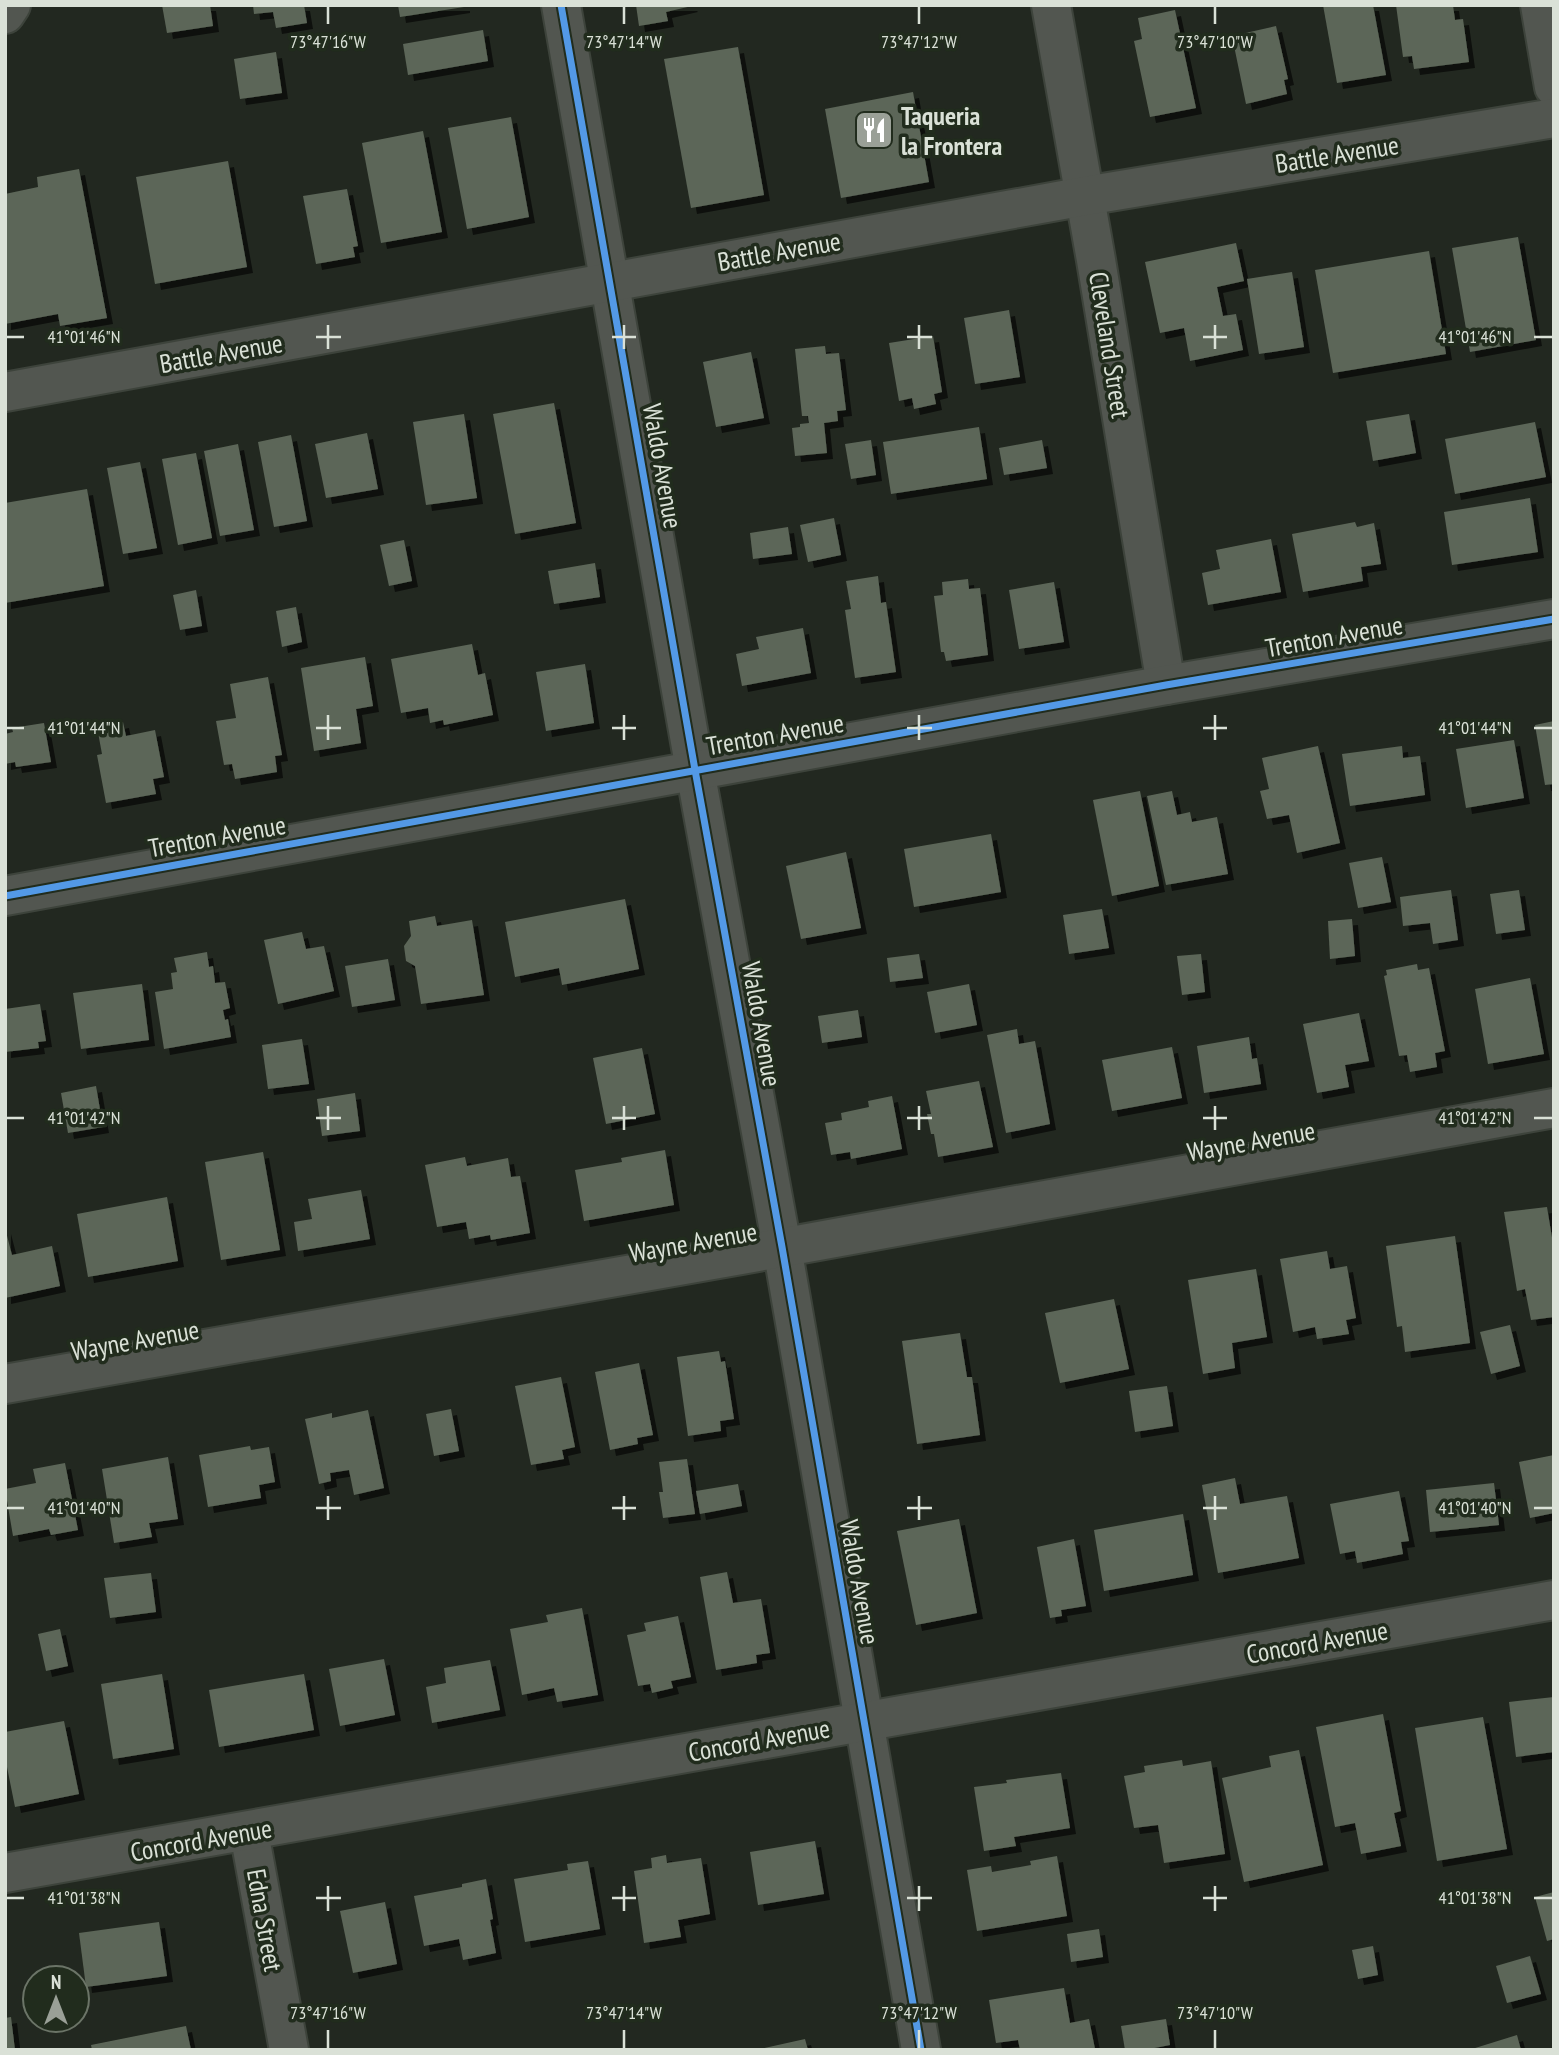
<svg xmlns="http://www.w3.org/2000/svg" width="1559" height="2055" font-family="'PT Sans Narrow',sans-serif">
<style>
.building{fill:#5c6658;filter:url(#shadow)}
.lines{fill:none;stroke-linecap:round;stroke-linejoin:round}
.minor-casing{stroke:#3d433b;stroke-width:42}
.minor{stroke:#525650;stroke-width:38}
.cycleway-casing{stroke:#212c1d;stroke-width:11}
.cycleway{stroke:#5399e6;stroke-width:7}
.ticks{fill:none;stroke:#dae1d7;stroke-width:2.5}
.labels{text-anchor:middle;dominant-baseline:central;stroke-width:7;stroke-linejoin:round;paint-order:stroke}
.poi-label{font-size:26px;font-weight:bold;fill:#dae1d7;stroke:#212c1d;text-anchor:start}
.street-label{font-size:26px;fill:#dae1d7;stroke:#212c1d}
.ticks-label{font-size:18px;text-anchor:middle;fill:#dae1d7;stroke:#212c1d;stroke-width:7;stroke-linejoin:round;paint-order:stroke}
</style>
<defs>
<filter id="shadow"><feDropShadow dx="6" dy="6" stdDeviation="0" flood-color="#0009"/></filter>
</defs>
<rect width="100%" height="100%" fill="#222820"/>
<g class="building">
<polygon points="162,5 210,5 213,26 167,33"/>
<polygon points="253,5 304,5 307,23 276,28 273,12 254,14"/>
<polygon points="398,5 464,5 464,7 400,17"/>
<polygon points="636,5 691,5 692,6 666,12 668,21 639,26"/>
<polygon points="1323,5 1373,5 1386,75 1337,83"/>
<polygon points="1396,5 1453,5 1455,20 1463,19 1469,62 1414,69 1412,56 1403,57"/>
<polygon points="1175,10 1196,108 1150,117 1134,41 1142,39 1138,18"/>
<polygon points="1276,26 1288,79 1284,80 1287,94 1246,104 1232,36"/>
<polygon points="483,30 488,61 408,75 403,44"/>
<polygon points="738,47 764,195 691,208 664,59"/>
<polygon points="276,52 282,93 240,99 234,59"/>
<polygon points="913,92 929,182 841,198 825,109"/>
<polygon points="511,117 529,217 467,229 448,128"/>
<polygon points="423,131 442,232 381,243 362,143"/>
<polygon points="228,161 247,267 155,284 136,177"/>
<polygon points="79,169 107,318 60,326 58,314 5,324 5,194 38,187 37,177"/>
<polygon points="347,189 358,246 353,247 355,257 316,264 303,196"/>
<polygon points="1518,237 1536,340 1470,352 1452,248"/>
<polygon points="1236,243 1244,281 1217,287 1223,316 1236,314 1243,350 1190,361 1184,328 1160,333 1145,262"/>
<polygon points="1429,251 1446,354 1333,373 1315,270"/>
<polygon points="1292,272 1304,347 1259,354 1247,279"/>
<polygon points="1009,310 1020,377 975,384 964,318"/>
<polygon points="933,336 942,392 934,394 936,404 914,409 912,398 899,401 889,343"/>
<polygon points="825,346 826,354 839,353 846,410 837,411 838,421 824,423 827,453 795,456 792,428 800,427 800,424 809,423 808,416 802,416 795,349"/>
<polygon points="751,352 764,418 716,427 703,362"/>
<polygon points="554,403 576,523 515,534 493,414"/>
<polygon points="464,414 477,498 426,505 413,422"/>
<polygon points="1409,414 1416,453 1373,461 1366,421"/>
<polygon points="1535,422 1546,477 1455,494 1445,439"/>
<polygon points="979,427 987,479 891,494 883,442"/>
<polygon points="367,433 378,489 326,498 315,444"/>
<polygon points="291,435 307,521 274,527 258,442"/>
<polygon points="871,440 876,475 851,479 845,444"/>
<polygon points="1042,440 1047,468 1004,475 999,448"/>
<polygon points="238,444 254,530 220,536 204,451"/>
<polygon points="196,453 212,538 178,545 162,459"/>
<polygon points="140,462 157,548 123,554 107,468"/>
<polygon points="87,489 104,586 5,603 5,503"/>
<polygon points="1530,498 1538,552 1452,565 1444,512"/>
<polygon points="834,518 841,555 808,562 800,525"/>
<polygon points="1355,522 1357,527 1374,523 1381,564 1361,567 1363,581 1303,592 1292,534"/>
<polygon points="788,527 792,554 753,559 750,533"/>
<polygon points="1271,539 1281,592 1208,605 1202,573 1220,569 1216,550"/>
<polygon points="404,540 412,581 389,586 380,545"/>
<polygon points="595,563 600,597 554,604 548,571"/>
<polygon points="878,576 881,603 886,602 896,672 855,678 845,610 851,609 846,581"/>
<polygon points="968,579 969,589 980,588 988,655 946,661 944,652 941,652 934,596 943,595 942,582"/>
<polygon points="1054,582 1064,642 1019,649 1009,590"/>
<polygon points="196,590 202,626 180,630 173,595"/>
<polygon points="296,607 302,642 282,647 276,611"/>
<polygon points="803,628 811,673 742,686 736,654 759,649 756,637"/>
<polygon points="472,644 478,675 485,673 493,715 444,725 443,720 430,723 428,708 401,713 391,659"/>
<polygon points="365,657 373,706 356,709 361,743 314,751 301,668"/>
<polygon points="585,664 594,723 546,731 536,672"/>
<polygon points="268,677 282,755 275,756 277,772 235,779 232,764 224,765 216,721 236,718 230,684"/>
<polygon points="1554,721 1554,784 1545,785 1535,725"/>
<polygon points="123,722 126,736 155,730 164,777 153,779 156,794 106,803 97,755 102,754 97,727"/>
<polygon points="44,723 51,762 16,767 15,762 5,764 5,734 13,732 12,728"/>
<polygon points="1514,740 1524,798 1466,808 1456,749"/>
<polygon points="1318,746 1340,843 1297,853 1289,815 1267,819 1260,791 1269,789 1262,758"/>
<polygon points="1402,746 1403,758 1420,756 1425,795 1350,806 1342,754"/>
<polygon points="1140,791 1159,886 1112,896 1093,800"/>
<polygon points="1172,791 1177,815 1190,812 1192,822 1217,817 1228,874 1166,885 1147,796"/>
<polygon points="991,834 1001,892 914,907 904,849"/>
<polygon points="846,852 861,928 801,939 786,866"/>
<polygon points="1382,857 1391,902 1358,908 1349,863"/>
<polygon points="1451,890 1458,940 1433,944 1430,923 1403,926 1400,897"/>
<polygon points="1519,890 1525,930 1496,934 1490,894"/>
<polygon points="625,899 639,969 562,985 559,968 515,977 505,922"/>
<polygon points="1102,909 1109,948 1069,954 1063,915"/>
<polygon points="435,916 437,926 472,920 484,995 421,1004 415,966 406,961 404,946 411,936 409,921"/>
<polygon points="1352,919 1355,956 1330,959 1328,921"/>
<polygon points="302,932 306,949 324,946 334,991 278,1004 264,940"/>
<polygon points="207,952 209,967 213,966 215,983 225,982 230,1008 223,1010 225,1020 228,1019 231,1037 164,1049 155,992 173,989 171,973 177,972 174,958"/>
<polygon points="919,954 923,978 890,982 887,958"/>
<polygon points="1201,954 1205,992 1182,995 1177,956"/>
<polygon points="388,959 395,1000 352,1007 345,966"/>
<polygon points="1417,964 1418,970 1429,968 1445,1051 1435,1053 1437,1067 1410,1072 1407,1055 1399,1056 1384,976 1387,975 1386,970"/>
<polygon points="1530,978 1544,1054 1488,1064 1475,989"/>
<polygon points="142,984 149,1040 81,1049 73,993"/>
<polygon points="969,984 977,1025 935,1033 927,992"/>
<polygon points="40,1004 46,1041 38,1042 39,1048 5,1052 5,1009"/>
<polygon points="858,1010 862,1037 822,1043 818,1016"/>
<polygon points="1359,1013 1369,1061 1345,1065 1349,1087 1317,1093 1303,1024"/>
<polygon points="1017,1029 1019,1044 1035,1041 1050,1124 1006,1133 987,1035"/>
<polygon points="1249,1037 1252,1059 1257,1058 1261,1084 1204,1093 1197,1046"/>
<polygon points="302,1039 309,1084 268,1089 262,1045"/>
<polygon points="1172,1047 1182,1098 1112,1111 1102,1060"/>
<polygon points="642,1048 655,1114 606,1124 593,1058"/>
<polygon points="979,1081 993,1147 938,1157 934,1134 931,1134 927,1114 931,1114 926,1091"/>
<polygon points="96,1086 103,1127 68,1133 61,1093"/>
<polygon points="355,1093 360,1131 322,1136 317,1099"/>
<polygon points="892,1096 902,1149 851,1159 850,1152 831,1155 825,1123 842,1120 841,1113 869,1107 868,1101"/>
<polygon points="665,1150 674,1205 584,1221 575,1170 622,1162 621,1158"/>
<polygon points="263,1152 280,1250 221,1260 205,1162"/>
<polygon points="465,1157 467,1166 508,1158 511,1177 520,1176 530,1233 491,1240 490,1235 469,1239 466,1222 437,1227 425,1165"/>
<polygon points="361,1190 370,1239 298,1251 294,1222 312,1219 308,1199"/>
<polygon points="167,1197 178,1261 88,1277 77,1214"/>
<polygon points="1547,1207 1554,1250 1554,1317 1531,1320 1525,1289 1517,1291 1504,1212"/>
<polygon points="5,1228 12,1255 52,1246 60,1286 5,1298"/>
<polygon points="1455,1236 1470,1343 1405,1352 1402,1326 1397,1327 1386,1246"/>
<polygon points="1327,1251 1330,1269 1347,1266 1356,1318 1346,1320 1349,1334 1317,1339 1315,1327 1293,1332 1280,1259"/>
<polygon points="1256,1269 1267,1337 1232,1343 1235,1368 1203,1374 1188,1280"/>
<polygon points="1114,1299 1129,1369 1060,1383 1045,1313"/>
<polygon points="1510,1325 1520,1366 1491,1374 1480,1332"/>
<polygon points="960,1333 967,1377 972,1377 980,1435 917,1444 902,1341"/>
<polygon points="719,1351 721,1362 725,1361 734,1419 720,1421 721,1431 688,1436 677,1357"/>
<polygon points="639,1363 653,1435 637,1438 638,1444 610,1450 595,1372"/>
<polygon points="561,1377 575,1447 562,1450 564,1459 531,1465 515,1386"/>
<polygon points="1167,1386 1173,1426 1135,1432 1129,1391"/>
<polygon points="451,1409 459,1451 434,1456 426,1414"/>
<polygon points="368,1410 384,1488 354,1495 349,1470 330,1473 331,1481 319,1484 305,1419 332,1413 332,1418"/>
<polygon points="250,1446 251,1450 269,1447 275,1482 259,1485 261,1498 208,1507 199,1455"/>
<polygon points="1554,1455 1554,1513 1530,1518 1519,1462"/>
<polygon points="168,1457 178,1519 149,1523 152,1537 114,1543 102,1469"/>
<polygon points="687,1459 695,1514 663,1518 659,1492 663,1492 659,1462"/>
<polygon points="65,1463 78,1530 51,1535 49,1529 13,1536 5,1489 36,1483 33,1469"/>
<polygon points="1235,1478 1240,1504 1287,1496 1299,1558 1218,1573 1202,1485"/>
<polygon points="1494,1483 1499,1525 1430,1532 1426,1490"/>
<polygon points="738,1484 742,1506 700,1514 696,1491"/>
<polygon points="1399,1491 1409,1541 1401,1542 1403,1554 1357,1563 1355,1551 1340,1554 1330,1504"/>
<polygon points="1183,1514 1193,1575 1104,1591 1094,1530"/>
<polygon points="959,1519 977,1613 916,1625 897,1531"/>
<polygon points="1074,1539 1086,1606 1061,1610 1062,1616 1050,1618 1037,1547"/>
<polygon points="727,1572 733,1603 761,1599 770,1653 756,1655 757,1663 716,1670 700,1577"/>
<polygon points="151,1573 156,1612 110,1618 104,1578"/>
<polygon points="582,1608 598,1695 557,1702 554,1688 522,1695 510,1629 548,1622 546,1615"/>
<polygon points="678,1616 691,1677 671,1681 673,1688 652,1693 650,1684 638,1686 627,1635 646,1631 644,1623"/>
<polygon points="60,1629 68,1666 46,1671 38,1634"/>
<polygon points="384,1659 395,1715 340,1726 329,1669"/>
<polygon points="490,1660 500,1710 432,1723 426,1687 446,1683 444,1668"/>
<polygon points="162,1674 174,1749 113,1759 101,1684"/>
<polygon points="304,1674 314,1730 219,1747 209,1690"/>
<polygon points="1554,1697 1554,1752 1516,1757 1509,1702"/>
<polygon points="1383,1714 1401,1811 1394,1813 1401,1846 1361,1854 1355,1823 1335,1827 1316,1727"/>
<polygon points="1483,1717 1507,1849 1437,1861 1415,1728"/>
<polygon points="64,1721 79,1794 15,1807 5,1757 5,1732"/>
<polygon points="1299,1750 1323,1865 1244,1882 1222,1778 1271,1767 1269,1756"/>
<polygon points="1182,1760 1183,1766 1211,1761 1225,1854 1164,1863 1158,1825 1134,1828 1124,1776 1145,1772 1144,1766"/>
<polygon points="1061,1773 1070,1828 1014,1837 1016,1846 984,1851 974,1787 1007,1783 1006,1780"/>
<polygon points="815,1841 824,1894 758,1905 750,1852"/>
<polygon points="666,1855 667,1863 701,1858 710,1914 678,1920 681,1937 644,1943 634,1871 652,1868 651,1858"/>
<polygon points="1057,1856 1067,1916 977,1931 967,1870 991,1866 992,1872 1031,1865 1030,1861"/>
<polygon points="588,1861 600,1929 525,1942 514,1879 568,1870 567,1864"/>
<polygon points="486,1879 493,1919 490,1920 496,1953 463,1960 459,1939 424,1946 414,1896 462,1887 462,1884"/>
<polygon points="1554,1892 1554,1939 1547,1941 1535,1897"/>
<polygon points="385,1902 397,1964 353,1973 340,1911"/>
<polygon points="159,1922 167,1976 86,1987 79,1933"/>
<polygon points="1099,1929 1103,1957 1071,1962 1067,1934"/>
<polygon points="1373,1946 1378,1975 1358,1979 1352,1950"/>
<polygon points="1530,1956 1541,1994 1507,2003 1496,1966"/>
<polygon points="1064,1988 1070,2023 1089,2019 1095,2049 1020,2050 1018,2040 996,2043 989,2000"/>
<polygon points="11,2017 15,2050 5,2050 5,2018"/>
<polygon points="1166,2019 1170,2045 1144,2050 1125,2050 1121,2026"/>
<polygon points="186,2026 191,2050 92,2050 91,2045"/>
<polygon points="1517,2035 1521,2050 1472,2050 1472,2049"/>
<polygon points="805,2039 808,2050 760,2050 760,2049"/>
</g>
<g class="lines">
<defs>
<g id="minor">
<polyline points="561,5 695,770 782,1247 921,2050"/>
<polyline points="1051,5 1096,260 1166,685"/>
<polyline points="1540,5 1554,87"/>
<polyline points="5,14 11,5"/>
<polyline points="5,392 1085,196 1554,118"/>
<polyline points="5,896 1166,685 1554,619"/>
<polyline points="5,1384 741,1255 1554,1108"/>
<polyline points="249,1832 289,2050"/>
<polyline points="5,1873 1554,1600"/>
</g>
</defs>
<use href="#minor" class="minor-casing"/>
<use href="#minor" class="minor"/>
<defs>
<g id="cycleway">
<polyline points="561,5 695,770 782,1247 921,2050"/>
<polyline points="5,896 1166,685 1554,619"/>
</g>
</defs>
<use href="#cycleway" class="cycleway-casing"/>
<use href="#cycleway" class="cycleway"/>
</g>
<path class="ticks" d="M328 7V24M624 7V24M919 7V24M1215 7V24M328 325V349M624 325V349M919 325V349M1215 325V349M7 337H24M316 337H341M612 337H636M907 337H932M1203 337H1227M1534 337H1552M328 715V740M624 715V740M919 715V740M1215 715V740M7 728H24M316 728H341M612 728H636M907 728H932M1203 728H1227M1534 728H1552M328 1106V1130M624 1106V1130M919 1106V1130M1215 1106V1130M7 1118H24M316 1118H341M612 1118H636M907 1118H932M1203 1118H1227M1534 1118H1552M328 1496V1520M624 1496V1520M919 1496V1520M1215 1496V1520M7 1508H24M316 1508H341M612 1508H636M907 1508H932M1203 1508H1227M1534 1508H1552M328 1886V1911M624 1886V1911M919 1886V1911M1215 1886V1911M7 1898H24M316 1898H341M612 1898H636M907 1898H932M1203 1898H1227M1534 1898H1552M328 2030V2048M624 2030V2048M919 2030V2048M1215 2030V2048"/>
<defs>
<symbol id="restaurant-square" viewBox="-11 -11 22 22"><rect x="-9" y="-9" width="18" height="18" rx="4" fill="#9aa097" stroke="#212c1d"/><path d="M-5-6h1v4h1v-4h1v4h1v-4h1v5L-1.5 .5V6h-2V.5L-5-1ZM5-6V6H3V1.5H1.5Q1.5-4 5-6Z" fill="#fff"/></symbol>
</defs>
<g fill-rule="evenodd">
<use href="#restaurant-square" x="852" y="108" width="44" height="44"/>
</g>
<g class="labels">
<g class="poi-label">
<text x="901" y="115">Taqueria<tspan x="901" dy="30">la Frontera</tspan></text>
</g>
<g class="street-label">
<text transform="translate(1337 154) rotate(-9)">Battle Avenue</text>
<text transform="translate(779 251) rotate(-10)">Battle Avenue</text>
<text transform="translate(1110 345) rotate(81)">Cleveland Street</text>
<text transform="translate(221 353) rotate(-10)">Battle Avenue</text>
<text transform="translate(663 466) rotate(80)">Waldo Avenue</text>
<text transform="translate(1334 636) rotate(-10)">Trenton Avenue</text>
<text transform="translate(775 734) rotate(-10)">Trenton Avenue</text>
<text transform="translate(217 836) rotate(-10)">Trenton Avenue</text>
<text transform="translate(762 1024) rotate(80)">Waldo Avenue</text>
<text transform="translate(1251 1141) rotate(-10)">Wayne Avenue</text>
<text transform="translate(693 1242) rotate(-10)">Wayne Avenue</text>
<text transform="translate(135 1340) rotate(-10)">Wayne Avenue</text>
<text transform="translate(860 1582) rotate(80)">Waldo Avenue</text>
<text transform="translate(1317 1642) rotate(-10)">Concord Avenue</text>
<text transform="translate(759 1740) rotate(-10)">Concord Avenue</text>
<text transform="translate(201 1840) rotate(-10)">Concord Avenue</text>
<text transform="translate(265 1920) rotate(80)">Edna Street</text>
</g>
</g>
<g class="ticks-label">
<text x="328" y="48">73°47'16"W</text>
<text x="624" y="48">73°47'14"W</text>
<text x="919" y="48">73°47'12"W</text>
<text x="1215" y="48">73°47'10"W</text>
<text x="84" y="343">41°01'46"N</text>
<text x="1475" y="343">41°01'46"N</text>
<text x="84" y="734">41°01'44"N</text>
<text x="1475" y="734">41°01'44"N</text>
<text x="84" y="1124">41°01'42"N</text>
<text x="1475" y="1124">41°01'42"N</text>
<text x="84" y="1514">41°01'40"N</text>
<text x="1475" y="1514">41°01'40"N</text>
<text x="84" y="1904">41°01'38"N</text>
<text x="1475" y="1904">41°01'38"N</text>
<text x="328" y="2019">73°47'16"W</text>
<text x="624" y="2019">73°47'14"W</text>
<text x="919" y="2019">73°47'12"W</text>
<text x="1215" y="2019">73°47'10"W</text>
</g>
<rect width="1559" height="2055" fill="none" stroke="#dae1d7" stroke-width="14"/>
<g transform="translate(56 1999)"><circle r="33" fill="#212c1d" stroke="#6b7467" stroke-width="2"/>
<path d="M0-5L12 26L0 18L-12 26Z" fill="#9aa097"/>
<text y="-10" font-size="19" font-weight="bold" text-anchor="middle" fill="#dae1d7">N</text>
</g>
</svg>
